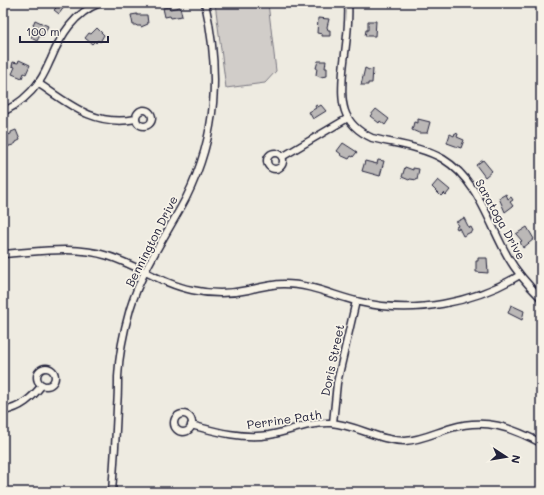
<svg xmlns="http://www.w3.org/2000/svg" width="544" height="495" font-family="Mali,sans-serif">
<style>
.green{fill:#d1cdc9;stroke:#7a7882}
.building{fill:#bbb8b7;stroke:#22223b}
.lines{fill:none;stroke-linecap:round;stroke-linejoin:round}
.street-casing{stroke:#22223b;stroke-width:9}
.street{stroke:#f7f3e8;stroke-width:6}
.labels{text-anchor:middle;dominant-baseline:central;stroke-width:3.5;stroke-linejoin:round;paint-order:stroke}
.street-label{font-size:12px;fill:#22223b;stroke:#f7f3e8}
</style>
<rect width="100%" height="100%" fill="#eeebe1"/>
<filter id="ink" filterUnits="userSpaceOnUse"><feTurbulence type="fractalNoise" baseFrequency=".025" numOctaves="2"/><feDisplacementMap in="SourceGraphic" scale="8" xChannelSelector="R" yChannelSelector="G"/><feConvolveMatrix kernelMatrix="1 2 1 2 8 2 1 2 1" color-interpolation-filters="sRGB"/></filter>
<g filter="url(#ink)">
<polygon class="green" points="215,3 268,3 276,71 265,83 226,88"/>
<g class="building">
<polygon points="56,3 67,3 59,14 54,10 56,8 53,6"/>
<polygon points="169,7 170,9 180,7 182,16 171,18 170,16 165,17 163,8"/>
<polygon points="137,14 137,15 147,15 148,24 141,27 141,26 137,26 136,25 133,25 131,15"/>
<polygon points="318,18 329,19 327,27 328,30 330,30 330,36 322,36 322,34 317,33"/>
<polygon points="35,20 48,26 43,37 40,35 37,41 31,38 35,29 34,28 35,26 33,25"/>
<polygon points="368,21 376,21 375,36 365,36 366,30 368,30"/>
<polygon points="97,28 104,35 100,42 98,40 96,43 95,41 92,44 85,38 89,33 91,34"/>
<polygon points="19,60 30,65 26,74 24,73 22,78 12,74 15,67 12,66 13,62 18,63"/>
<polygon points="318,61 326,61 325,68 327,68 327,76 320,77 316,75 317,68 316,68"/>
<polygon points="365,68 369,70 373,69 372,83 368,83 368,85 361,85"/>
<polygon points="317,105 318,107 321,105 326,111 313,119 309,112 316,108 315,106"/>
<polygon points="376,109 389,119 385,125 380,121 379,123 370,116"/>
<polygon points="418,119 430,122 427,133 419,133 412,130 414,122 418,123"/>
<polygon points="16,130 20,140 16,142 16,143 13,145 6,147 3,139 7,137 7,135 11,134 11,132"/>
<polygon points="455,133 458,134 457,137 464,140 461,148 447,143 450,134 454,136"/>
<polygon points="343,143 357,152 353,157 351,156 349,159 340,155 341,154 337,151"/>
<polygon points="378,160 384,161 380,176 362,171 365,161 377,164"/>
<polygon points="483,160 492,171 485,177 476,165"/>
<polygon points="405,167 413,170 413,168 419,169 417,180 410,179 409,180 402,177"/>
<polygon points="438,180 450,190 446,195 444,193 441,196 432,187"/>
<polygon points="506,194 508,199 511,197 513,200 510,202 513,206 505,212 499,198"/>
<polygon points="464,218 469,228 471,227 473,231 463,236 459,228 457,229 456,227 458,226 456,222"/>
<polygon points="527,227 534,239 523,248 520,242 522,241 516,234"/>
<polygon points="478,258 487,258 488,273 476,272 476,261 478,261"/>
<polygon points="511,305 524,311 522,320 508,313"/>
</g>
<g class="lines">
<defs>
<g id="street">
<path d="M348 3C350 24 345 49 343 71 341 102 340 123 372 138 396 144 422 147 443 159 478 180 489 224 508 257 517 273 528 285 541 298"/>
<path d="M38 83C70 105 95 127 136 119"/>
<circle cx="144" cy="118" r="8"/>
<path d="M3 112C17 105 29 96 38 83 44 76 47 67 51 59 61 35 74 13 100 3"/>
<circle cx="275" cy="161" r="8"/>
<polyline points="282,157 348,118"/>
<path d="M3 254C37 252 74 245 108 256 137 265 162 284 192 290 210 294 230 294 248 290 260 287 272 284 284 284 311 284 334 296 360 302 413 315 474 303 520 275"/>
<circle cx="46" cy="377" r="9"/>
<path d="M3 411C21 408 32 398 42 385"/>
<circle cx="183" cy="423" r="9"/>
<polyline points="333,423 337,383 356,301"/>
<path d="M191 425C217 432 242 439 269 435 290 431 309 422 331 423 357 425 379 441 405 441 421 440 435 433 451 428 485 418 511 427 541 443"/>
<path d="M112 492C114 464 116 436 117 407 118 397 118 387 118 377 119 354 124 330 130 309 142 269 167 234 186 198 218 134 220 71 205 3"/>
</g>
</defs>
<use href="#street" class="street-casing"/>
<use href="#street" class="street"/>
</g>
</g>
<g class="labels">
<g class="street-label">
<text transform="translate(501 219) rotate(61)">Saratoga Drive</text>
<text transform="translate(151 241) rotate(-63)">Bennington Drive</text>
<text transform="translate(332 360) rotate(-78)">Doris Street</text>
<text transform="translate(284 419) rotate(-8)">Perrine Path</text>
</g>
</g>
<rect width="544" height="495" fill="none" stroke="#f7f3e8" stroke-width="16"/>
<rect x="8" y="8" width="528" height="479" fill="none" stroke="#22223b" stroke-width="1.5" filter="url(#ink)"/>
<g transform="translate(506 457) rotate(102)" stroke="#f7f3e8" stroke-width="3" paint-order="stroke">
<path d="M0-3L7 15L0 10L-7 15Z" fill="#22223b"/>
<text y="-6" font-size="11" font-weight="bold" text-anchor="middle" fill="#22223b">N</text>
</g>
<path d="M20 36v6h88v-6" fill="none" stroke="#22223b" stroke-width="2"/>
<text x="26" y="36" font-size="12" fill="#22223b" stroke="#f7f3e8" stroke-width="3" paint-order="stroke">100 m</text>
</svg>
